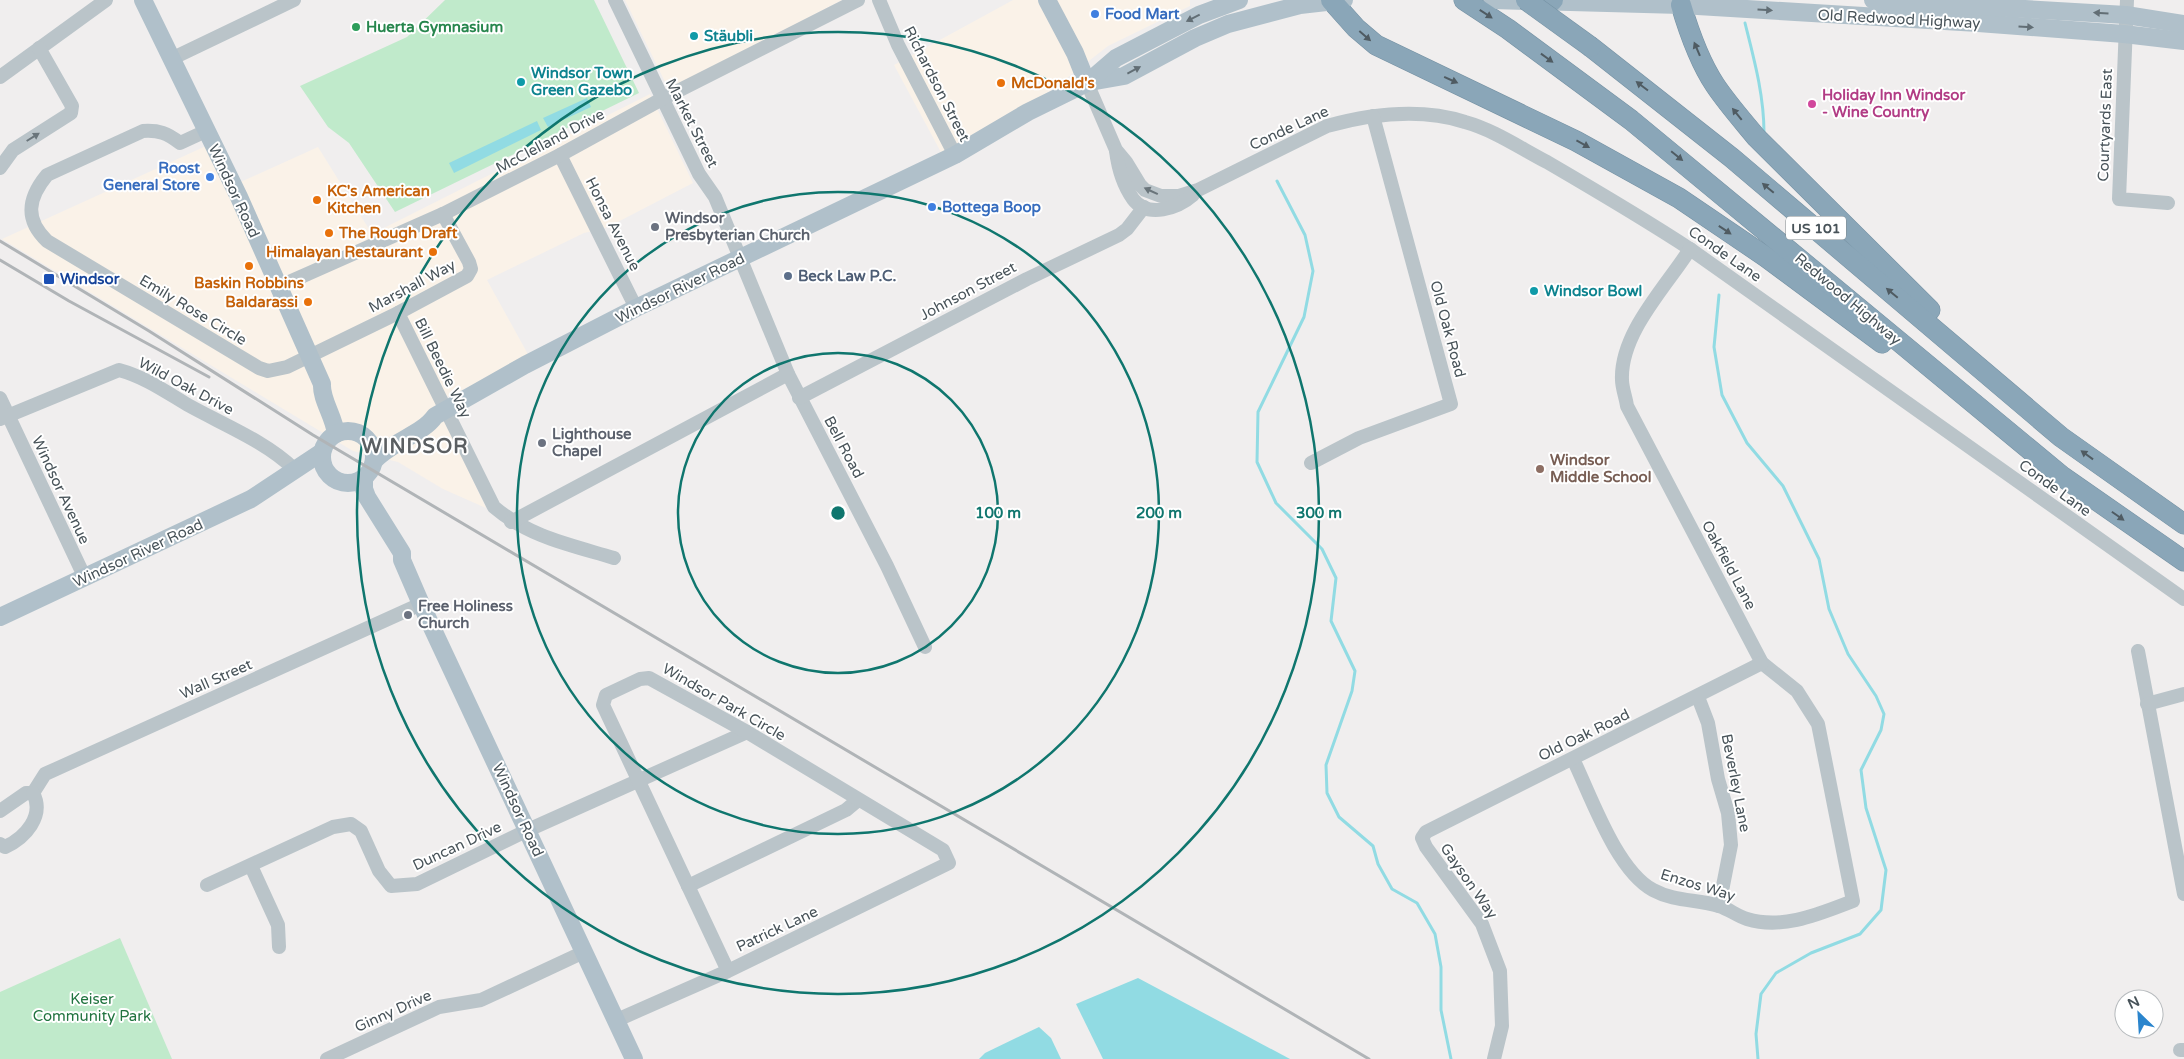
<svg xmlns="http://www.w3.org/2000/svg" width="2184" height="1059" font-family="'Varela Round',sans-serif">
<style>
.commercial{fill:#faf2e8}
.green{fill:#c0eacb}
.water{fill:#91dbe3}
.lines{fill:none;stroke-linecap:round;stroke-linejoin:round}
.stream{stroke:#91dbe3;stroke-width:3}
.highway-casing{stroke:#7591a3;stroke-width:21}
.minor{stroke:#bac4c9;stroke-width:14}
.major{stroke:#b0c0ca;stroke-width:18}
.highway{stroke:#8aa6b8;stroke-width:20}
.rail{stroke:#b0b4b7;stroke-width:3}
.highway-bridge-casing{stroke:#7591a3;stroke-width:21;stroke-linecap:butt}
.highway-bridge{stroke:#8aa6b8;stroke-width:20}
.oneway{fill:#626e75}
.oneway2{fill:#4f5b62}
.oneway3{fill:#6a757b}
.ring{fill:none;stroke:#0f766e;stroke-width:2.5}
.shop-dot{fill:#3f7fe0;stroke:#fff;stroke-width:2}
.leisure-dot{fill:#2e9e5b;stroke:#fff;stroke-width:2}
.culture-dot{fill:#0f9aa8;stroke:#fff;stroke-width:2}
.food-dot{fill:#e8710a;stroke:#fff;stroke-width:2}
.hotel-dot{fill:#d1479c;stroke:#fff;stroke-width:2}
.worship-dot{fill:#6b7280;stroke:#fff;stroke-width:2}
.service-dot{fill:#5c6f8a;stroke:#fff;stroke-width:2}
.transit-dot{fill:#1a4fb4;stroke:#fff;stroke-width:2}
.education-dot{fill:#8d6e63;stroke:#fff;stroke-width:2}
.labels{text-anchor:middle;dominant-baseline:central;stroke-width:4;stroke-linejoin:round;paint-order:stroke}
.shield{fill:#fff;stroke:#7f878b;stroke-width:1}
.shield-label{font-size:14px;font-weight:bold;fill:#485359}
.shop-label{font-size:15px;font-weight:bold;fill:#366cbe;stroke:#fff;text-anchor:start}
.street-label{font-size:15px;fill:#485359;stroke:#fff}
.leisure-label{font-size:15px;font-weight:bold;fill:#27864d;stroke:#fff;text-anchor:start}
.culture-label{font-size:15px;font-weight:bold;fill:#0d838f;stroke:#fff;text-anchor:start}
.food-label{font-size:15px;font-weight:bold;fill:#c56008;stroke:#fff;text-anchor:start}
.hotel-label{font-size:15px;font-weight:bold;fill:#b23c85;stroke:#fff;text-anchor:start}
.worship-label{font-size:15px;font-weight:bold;fill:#5b616d;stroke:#fff;text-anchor:start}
.service-label{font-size:15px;font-weight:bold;fill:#4e5e75;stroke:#fff;text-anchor:start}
.transit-label{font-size:15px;font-weight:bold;fill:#164399;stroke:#fff;text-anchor:start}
.education-label{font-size:15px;font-weight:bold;fill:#785e54;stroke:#fff;text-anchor:start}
.park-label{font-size:15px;fill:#20733f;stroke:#fff}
.district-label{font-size:20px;font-weight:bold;letter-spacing:1px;fill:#5b5f62;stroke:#fff}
.centre{fill:#0f766e;stroke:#fff;stroke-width:2.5}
.ring-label{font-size:15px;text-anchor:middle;font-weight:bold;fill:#0f766e;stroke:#fff;stroke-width:4;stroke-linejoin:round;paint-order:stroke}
</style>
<rect width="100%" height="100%" fill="#f0eeee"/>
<g class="commercial">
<polygon points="625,0 842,0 669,90"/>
<polygon points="1013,0 1190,0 1190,6 1108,46 1053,89 943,156 894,65"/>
<polygon points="650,94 693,183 608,227 584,233 487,280 530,358 436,402 486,508 443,489 398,462 353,451 2,239 206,146 225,189 318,147 372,234"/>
</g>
<g class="green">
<polygon points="445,0 594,0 639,93 395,212 349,143 328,127 300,86 407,37"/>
<polygon points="120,938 172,1059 0,1059 0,992"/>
</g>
<g class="water">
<polygon points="587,98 591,107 548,127 543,118"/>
<polygon points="537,121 541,130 454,173 449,163"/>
<polygon points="1138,978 1290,1059 1103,1059 1076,1004"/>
<polygon points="1039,1027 1051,1038 1061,1059 979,1059 985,1053"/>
</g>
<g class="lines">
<g class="stream">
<path d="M1745 23C1754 59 1764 95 1764 133"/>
<polyline points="1277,181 1305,235 1313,271 1304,317 1258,412 1257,462 1276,503 1322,549 1336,578 1331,621 1355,671 1352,691 1326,765 1327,793 1339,817 1373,846 1378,864 1392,889 1417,903 1435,934 1441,967 1441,1010 1451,1059"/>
<polyline points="1719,295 1714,347 1722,395 1747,443 1783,486 1819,559 1829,609 1848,654 1876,696 1884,714 1881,730 1861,770 1866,808 1886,870 1881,910 1860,934 1811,953 1776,973 1761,994 1756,1034 1758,1059"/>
</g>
<defs>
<g id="highway">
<polyline points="1331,0 1356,28 1376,45 1576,141 1679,198 1766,257 1882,343"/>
<polyline points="1464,0 1508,29 1631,120 2063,477 2184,561"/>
<polyline points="1551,2 1553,0"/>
<path d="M1681 5C1689 32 1699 61 1715 85 1727 103 1742 120 1756 137L1930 310"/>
<polyline points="1591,47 1732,158 2061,437 2184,524"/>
</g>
</defs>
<use href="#highway" class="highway-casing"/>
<g class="minor">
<polyline points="615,0 699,174 715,197 788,374 887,566 925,647"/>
<polyline points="879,0 898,45 955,155"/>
<polyline points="2127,0 2119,199 2168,203"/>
<polyline points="171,59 294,0"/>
<polyline points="0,77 106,0"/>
<path d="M1087 83 1116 150 1126 162 1140 185 1145 190 1161 196H1179L1198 190 1327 126C1371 114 1421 108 1465 122 1494 130 1520 148 1547 162 1595 190 1643 218 1690 249L2184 599"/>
<path d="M206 131 180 143C167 133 159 130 143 131L47 175C28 198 24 219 47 241L259 368 268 371 287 367 398 313 467 276 471 269 469 262 443 214"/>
<path d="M1116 151C1118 167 1123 185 1133 199 1148 219 1178 208 1193 195"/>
<polyline points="560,155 636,308"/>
<polyline points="0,168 13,150 71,113 72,106 39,48"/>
<polyline points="278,287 443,214 560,155 662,99 858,0"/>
<path d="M398 313 494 507C529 537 571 545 614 558"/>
<polyline points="0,398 85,578"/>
<polyline points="799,398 1027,279 1119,235 1127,229 1144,207"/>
<path d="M0 419 119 370C145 377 166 392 188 405 222 424 267 442 294 469"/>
<polyline points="1311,463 1359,438 1451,404 1373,116"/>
<polyline points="511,522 788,374"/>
<polyline points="2138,651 2184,894"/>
<polyline points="1698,697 1708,723 1718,779 1728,813 1731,845 1719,906"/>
<polyline points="2147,704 2184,694"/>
<path d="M1573 759C1591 796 1616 870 1653 890 1675 902 1697 899 1719 906 1729 909 1737 916 1747 919 1783 930 1819 914 1853 901L1818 724 1797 691 1762 663 1627 406C1626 398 1622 388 1622 380 1620 333 1666 287 1690 249"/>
<polyline points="33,793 45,774 421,604"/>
<polyline points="0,811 26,793 33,793"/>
<path d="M0 844 5 847C25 838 45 816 33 793"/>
<polyline points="251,866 278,925 279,947"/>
<polyline points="207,885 333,827 351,824 361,831 379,871 391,886 417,884 528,830 747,732"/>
<polyline points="688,886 846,810 858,800"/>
<polyline points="617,1020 728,971 949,863 943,850 747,732 649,678 640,679 606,695 603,705 728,971"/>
<polyline points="2180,1050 2184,1050"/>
<polyline points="327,1059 439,1007 481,1000 584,952"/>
<polyline points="1494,1059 1502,1026 1500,971 1482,924 1426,847 1422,838 1426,832 1762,663"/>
</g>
<g class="major">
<path d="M143 0 239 197 322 384C321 400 334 416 336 434"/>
<polyline points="1047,0 1075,53 1087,83"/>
<polyline points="1493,0 1681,5 1978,23 2124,34 2184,41"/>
<polyline points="1873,0 2126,15 2184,24"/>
<polyline points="1090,82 1124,76 1195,38 1228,24 1300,5 1344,0"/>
<circle cx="348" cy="457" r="26"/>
<path d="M374 461C391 442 423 434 435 416L525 365 636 308 955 155 1028 112 1087 83 1116 58 1199 15 1239 0"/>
<polyline points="364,479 364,489 367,497 402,553 402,560 421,604 634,1059"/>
<polyline points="0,617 251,499 322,452"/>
</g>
<use href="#highway" class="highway"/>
<g class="rail">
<polyline points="0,241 149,331 313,435 1369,1059"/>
<polyline points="0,260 69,301 209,377"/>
</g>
<defs>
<polyline id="highway-bridge" points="1526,0 1591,47"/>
</defs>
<use href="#highway-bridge" class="highway-bridge-casing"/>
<use href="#highway-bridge" class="highway-bridge"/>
</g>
<defs><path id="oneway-solid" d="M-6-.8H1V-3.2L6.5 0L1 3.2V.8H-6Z" transform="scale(1.25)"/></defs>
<g class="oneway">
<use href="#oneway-solid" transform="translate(1765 10) rotate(4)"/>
<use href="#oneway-solid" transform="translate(2101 13) rotate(-177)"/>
<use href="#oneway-solid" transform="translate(1193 18) rotate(153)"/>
<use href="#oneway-solid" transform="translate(2026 27) rotate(4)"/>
<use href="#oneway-solid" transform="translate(1134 70) rotate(-28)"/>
</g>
<g class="oneway2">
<use href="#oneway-solid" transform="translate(1486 14) rotate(33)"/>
<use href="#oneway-solid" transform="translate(1365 36) rotate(41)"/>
<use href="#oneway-solid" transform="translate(1697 49) rotate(-113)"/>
<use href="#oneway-solid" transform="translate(1547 58) rotate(36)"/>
<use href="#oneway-solid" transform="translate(1451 80) rotate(24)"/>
<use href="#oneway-solid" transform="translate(1642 86) rotate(-143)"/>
<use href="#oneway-solid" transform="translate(1737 114) rotate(-129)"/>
<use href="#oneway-solid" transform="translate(1583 144) rotate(29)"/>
<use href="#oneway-solid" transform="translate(1677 156) rotate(39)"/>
<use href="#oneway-solid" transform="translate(1768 188) rotate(-140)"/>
<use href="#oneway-solid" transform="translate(1725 230) rotate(34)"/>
<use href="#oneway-solid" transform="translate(1892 293) rotate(-140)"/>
<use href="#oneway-solid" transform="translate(2087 455) rotate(-144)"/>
<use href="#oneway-solid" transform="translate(2118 516) rotate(35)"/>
</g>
<g class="oneway3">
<use href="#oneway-solid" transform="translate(33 137) rotate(-32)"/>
<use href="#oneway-solid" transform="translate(1151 191) rotate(-155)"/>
</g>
<g class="ring">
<circle cx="838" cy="513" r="160"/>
<circle cx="838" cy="513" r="321"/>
<circle cx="838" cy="513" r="481"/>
</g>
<g class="shop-dot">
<circle cx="1095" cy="14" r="5"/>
<circle cx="210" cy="177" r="5"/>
<circle cx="932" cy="207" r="5"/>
</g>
<circle class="leisure-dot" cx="356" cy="27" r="5"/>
<g class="culture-dot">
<circle cx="694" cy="36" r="5"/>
<circle cx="521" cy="82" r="5"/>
<circle cx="1534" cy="291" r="5"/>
</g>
<g class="food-dot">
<circle cx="1001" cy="83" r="5"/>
<circle cx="317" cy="200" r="5"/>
<circle cx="329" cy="233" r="5"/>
<circle cx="433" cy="252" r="5"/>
<circle cx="249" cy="266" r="5"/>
<circle cx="308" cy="302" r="5"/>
</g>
<circle class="hotel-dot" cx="1812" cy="104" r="5"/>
<g class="worship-dot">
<circle cx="655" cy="227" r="5"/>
<circle cx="542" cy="443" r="5"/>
<circle cx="408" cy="615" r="5"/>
</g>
<circle class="service-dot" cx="788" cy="276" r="5"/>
<rect class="transit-dot" x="43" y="273" width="12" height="12" rx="2.5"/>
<circle class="education-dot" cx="1540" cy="469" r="5"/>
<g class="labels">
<rect class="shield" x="1786" y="216.5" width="60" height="23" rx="4"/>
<g class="shield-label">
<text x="1816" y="228">US 101</text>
</g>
<g class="shop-label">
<text x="1105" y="14">Food Mart</text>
<text x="200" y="168" text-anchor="end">Roost<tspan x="200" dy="17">General Store</tspan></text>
<text x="942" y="207">Bottega Boop</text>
</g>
<g class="street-label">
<text transform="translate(1899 19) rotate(3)">Old Redwood Highway</text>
<text transform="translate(937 84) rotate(63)">Richardson Street</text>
<text transform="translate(692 123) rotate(63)">Market Street</text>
<text transform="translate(2105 125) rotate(-88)">Courtyards East</text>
<text transform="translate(1289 128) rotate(-25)">Conde Lane</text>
<text transform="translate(550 141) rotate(-28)">McClelland Drive</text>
<text transform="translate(234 191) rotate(65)">Windsor Road</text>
<text transform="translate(613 224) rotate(63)">Honsa Avenue</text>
<text transform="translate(1725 254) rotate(35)">Conde Lane</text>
<text transform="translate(412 286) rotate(-28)">Marshall Way</text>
<text transform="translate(680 288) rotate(-26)">Windsor River Road</text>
<text transform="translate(968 291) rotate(-28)">Johnson Street</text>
<text transform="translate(1848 299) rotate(40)">Redwood Highway</text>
<text transform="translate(193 310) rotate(31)">Emily Rose Circle</text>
<text transform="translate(1448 329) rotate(75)">Old Oak Road</text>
<text transform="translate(443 368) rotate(64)">Bill Beedie Way</text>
<text transform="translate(186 386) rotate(28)">Wild Oak Drive</text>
<text transform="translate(844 447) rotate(62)">Bell Road</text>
<text transform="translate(2055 488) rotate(36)">Conde Lane</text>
<text transform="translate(61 490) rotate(65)">Windsor Avenue</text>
<text transform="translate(138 553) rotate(-25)">Windsor River Road</text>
<text transform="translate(1729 565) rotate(62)">Oakfield Lane</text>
<text transform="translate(216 679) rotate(-24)">Wall Street</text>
<text transform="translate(724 702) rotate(30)">Windsor Park Circle</text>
<text transform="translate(1584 735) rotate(-26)">Old Oak Road</text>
<text transform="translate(1736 783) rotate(79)">Beverley Lane</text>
<text transform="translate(518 810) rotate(65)">Windsor Road</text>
<text transform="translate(457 846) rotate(-25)">Duncan Drive</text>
<text transform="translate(1469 881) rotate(55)">Gayson Way</text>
<text transform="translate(1698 885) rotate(17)">Enzos Way</text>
<text transform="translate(777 929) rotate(-25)">Patrick Lane</text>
<text transform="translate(393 1011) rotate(-24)">Ginny Drive</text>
</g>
<g class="leisure-label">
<text x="366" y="27">Huerta Gymnasium</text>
</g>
<g class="culture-label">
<text x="704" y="36">Stäubli</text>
<text x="531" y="73">Windsor Town<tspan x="531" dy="17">Green Gazebo</tspan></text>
<text x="1544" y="291">Windsor Bowl</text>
</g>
<g class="food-label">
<text x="1011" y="83">McDonald's</text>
<text x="327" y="191">KC's American<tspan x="327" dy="17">Kitchen</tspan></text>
<text x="339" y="233">The Rough Draft</text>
<text x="423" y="252" text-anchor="end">Himalayan Restaurant</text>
<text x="249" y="283" text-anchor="middle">Baskin Robbins</text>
<text x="298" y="302" text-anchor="end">Baldarassi</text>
</g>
<g class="hotel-label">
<text x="1822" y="95">Holiday Inn Windsor<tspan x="1822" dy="17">- Wine Country</tspan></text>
</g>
<g class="worship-label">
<text x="665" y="218">Windsor<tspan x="665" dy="17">Presbyterian Church</tspan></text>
<text x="552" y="434">Lighthouse<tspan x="552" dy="17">Chapel</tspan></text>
<text x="418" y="606">Free Holiness<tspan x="418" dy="17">Church</tspan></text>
</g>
<g class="service-label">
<text x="798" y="276">Beck Law P.C.</text>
</g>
<g class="transit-label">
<text x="60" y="279">Windsor</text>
</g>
<g class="education-label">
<text x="1550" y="460">Windsor<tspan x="1550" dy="17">Middle School</tspan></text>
</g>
<g class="park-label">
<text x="92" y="999">Keiser<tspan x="92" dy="17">Community Park</tspan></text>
</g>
<g class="district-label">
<text x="415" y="447">WINDSOR</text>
</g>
</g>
<circle cx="838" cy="513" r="8" class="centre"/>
<g class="ring-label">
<text x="998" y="518">100 m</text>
<text x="1159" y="518">200 m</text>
<text x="1319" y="518">300 m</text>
</g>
<g transform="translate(2139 1014) rotate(335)"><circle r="24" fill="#ffffff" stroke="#b6babd"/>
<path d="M0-4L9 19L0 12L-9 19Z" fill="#2b85cd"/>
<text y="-8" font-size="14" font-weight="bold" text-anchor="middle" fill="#485359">N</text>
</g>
</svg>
